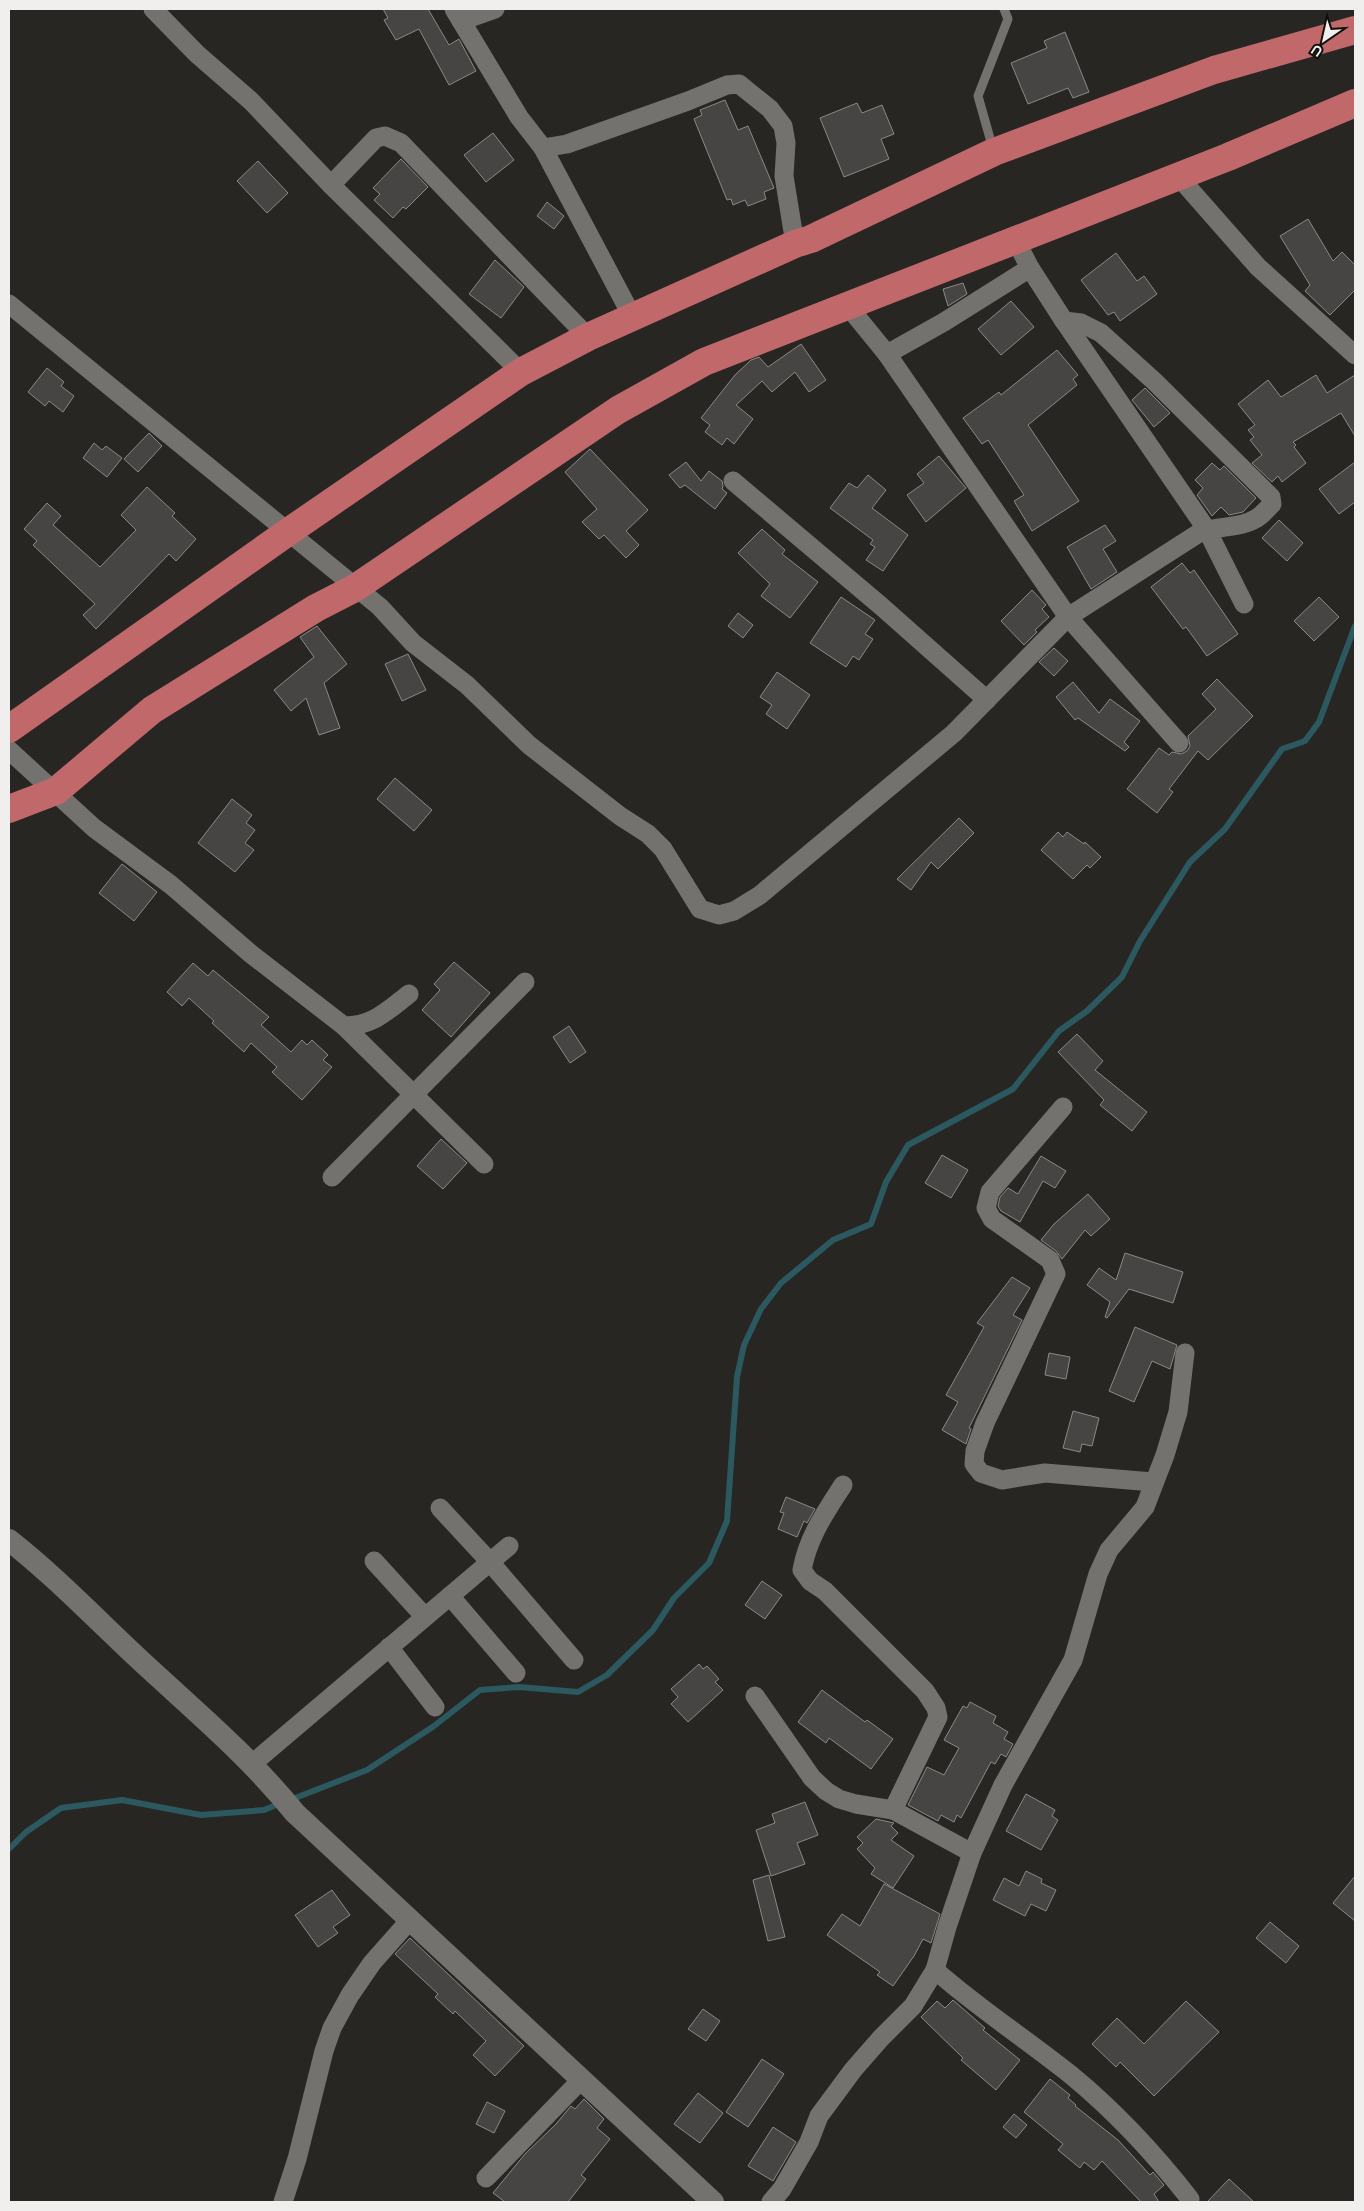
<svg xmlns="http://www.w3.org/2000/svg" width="1364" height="2211" font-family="Figtree,sans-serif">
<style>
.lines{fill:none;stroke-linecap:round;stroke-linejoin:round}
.stream{stroke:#2b595f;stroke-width:6}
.building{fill:#474543;stroke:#8b8986}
.service{stroke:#73726f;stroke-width:9}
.minor{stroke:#73726f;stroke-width:19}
.tertiary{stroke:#73726f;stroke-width:22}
.trunk{stroke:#c0686a;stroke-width:28}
</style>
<rect width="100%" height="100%" fill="#272623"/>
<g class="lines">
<g class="stream">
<polyline points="290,1800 367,1770 434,1726 480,1690 519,1687 578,1692 607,1675 653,1630 674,1598 709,1563 727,1521 737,1377 744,1345 761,1309 781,1283 833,1240 871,1224 886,1182 908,1145 1013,1089 1059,1031 1087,1011 1122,977 1140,941 1190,862 1225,829 1282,749 1305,741 1319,722 1355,626"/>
<polyline points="9,1849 26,1832 61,1808 122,1800 201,1815 264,1810 281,1803"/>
</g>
</g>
<g class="building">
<polygon points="383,9 428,9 449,45 459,39 476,71 449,85 419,29 396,40 384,20 388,18"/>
<polygon points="1065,32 1089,92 1073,98 1068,88 1028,104 1011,63 1047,48 1044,41"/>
<polygon points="725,100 738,130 748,126 774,188 764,192 766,199 748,206 745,200 733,205 731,199 727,200 694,119 702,115 700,110"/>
<polygon points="857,103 862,113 882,105 894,134 881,139 889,159 844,177 820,118"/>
<polygon points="493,133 514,160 486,182 464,155"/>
<polygon points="401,159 428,187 406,209 403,207 393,218 374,200 380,194 373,188"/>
<polygon points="258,161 288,193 267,213 237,181"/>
<polygon points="547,202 564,216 554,229 537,216"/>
<polygon points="1308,219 1333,261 1342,252 1355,265 1355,290 1330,315 1305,291 1310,285 1280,236"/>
<polygon points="1116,253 1137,281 1144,276 1157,294 1120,321 1114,312 1108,315 1081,280"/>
<polygon points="495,260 524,287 501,318 469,294"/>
<polygon points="963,283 967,294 948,306 943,289"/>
<polygon points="1011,301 1034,327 1001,355 978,329"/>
<polygon points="801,344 826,380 809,392 795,372 772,392 762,381 736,405 753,419 734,444 727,438 722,445 705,432 710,425 701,418 735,375 751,360 759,357 768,367"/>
<polygon points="1057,350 1078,375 1073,379 1077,385 1028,425 1079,501 1032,531 1014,501 1024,495 988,440 982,444 963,418 999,392 1001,395"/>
<polygon points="47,368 64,382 61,386 74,396 63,412 49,401 45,406 28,392"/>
<polygon points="1316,375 1327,393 1355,375 1355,436 1341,413 1293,442 1296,445 1294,447 1306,463 1282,482 1278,476 1272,482 1252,463 1262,455 1250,440 1254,437 1248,430 1255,425 1238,404 1268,380 1281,397"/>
<polygon points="1145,388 1170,413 1154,427 1132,400"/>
<polygon points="149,433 162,446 138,472 124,459"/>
<polygon points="94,443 102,450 106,446 122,458 107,477 83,458"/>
<polygon points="590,449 648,510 626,531 639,545 626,558 604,535 599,539 582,522 597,509 565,472"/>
<polygon points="939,456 966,488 926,522 907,495 924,483 917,474"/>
<polygon points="686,462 701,481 709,471 722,481 723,486 722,489 727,493 715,509 685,485 680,488 669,475"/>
<polygon points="1355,462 1355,502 1339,514 1319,489"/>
<polygon points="1212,463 1220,470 1224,466 1256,498 1243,512 1229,515 1221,507 1212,516 1197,495 1203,488 1195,480"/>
<polygon points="868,475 886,490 872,508 908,535 883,571 866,560 875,547 870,544 873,540 830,508 849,483 857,488"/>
<polygon points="147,487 175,513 172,516 196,539 176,561 169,554 96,629 83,615 95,604 33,545 37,541 24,529 47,503 61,516 53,525 100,567 136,530 121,515"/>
<polygon points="1279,520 1303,543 1287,561 1262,538"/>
<polygon points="1105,525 1116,541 1103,549 1117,572 1091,589 1067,547"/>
<polygon points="762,529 785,550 782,554 818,582 790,618 761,596 770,584 738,553"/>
<polygon points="1182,563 1190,573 1194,570 1238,634 1207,656 1186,627 1183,629 1151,587"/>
<polygon points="1032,590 1046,605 1042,609 1049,617 1035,630 1037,632 1024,645 1001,621"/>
<polygon points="841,597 875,620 865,634 873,639 859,660 853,656 846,667 810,643"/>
<polygon points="1319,597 1339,617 1314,641 1294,621"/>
<polygon points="738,613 753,625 743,638 728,626"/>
<polygon points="317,626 347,664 324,683 340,728 319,735 306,698 291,711 274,690 314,657 300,637"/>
<polygon points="1054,648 1068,661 1054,676 1039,662"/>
<polygon points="408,654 426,690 402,701 385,664"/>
<polygon points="777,672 810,695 787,729 766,714 772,705 760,697"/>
<polygon points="1217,679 1253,716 1208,760 1198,751 1169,789 1173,792 1157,813 1127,789 1159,748 1169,755 1172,752 1181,754 1187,751 1190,746 1188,736 1216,709 1202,694"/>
<polygon points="1073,682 1099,713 1110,699 1140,721 1124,742 1129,747 1125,751 1078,718 1075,720 1056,697"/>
<polygon points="395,778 432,810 414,831 377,799"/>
<polygon points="232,799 252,815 246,823 255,830 245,843 254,850 235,872 198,843"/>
<polygon points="959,818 974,833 938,869 931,862 911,890 897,879"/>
<polygon points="1058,832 1063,837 1067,832 1084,844 1085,842 1101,857 1090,868 1087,865 1073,879 1041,850"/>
<polygon points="122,864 157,892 134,921 99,893"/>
<polygon points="454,962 490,993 451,1037 422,1010 440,990 434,984"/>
<polygon points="193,963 208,976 213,970 269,1017 261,1025 291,1052 302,1040 307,1045 312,1040 328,1055 323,1060 332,1067 302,1100 272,1072 277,1067 251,1043 244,1052 212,1023 214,1021 189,998 182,1006 167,992"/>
<polygon points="569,1026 586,1052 570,1063 553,1037"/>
<polygon points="1077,1034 1103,1061 1095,1070 1147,1112 1132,1131 1100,1105 1104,1100 1058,1052"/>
<polygon points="441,1139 467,1163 443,1189 417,1166"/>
<polygon points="942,1155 968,1170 951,1198 925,1183"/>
<polygon points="1041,1156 1066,1171 1055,1188 1043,1181 1020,1222 1001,1211 998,1206 1000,1197 1008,1188 1018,1194"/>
<polygon points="1088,1194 1110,1219 1091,1236 1085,1230 1062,1259 1056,1251 1041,1240 1054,1224"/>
<polygon points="1125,1253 1183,1272 1173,1303 1129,1289 1107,1318 1105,1317 1110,1302 1087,1285 1099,1268 1116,1280"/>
<polygon points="1012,1277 1030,1288 1013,1315 1022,1320 969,1428 971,1429 966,1444 942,1430 958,1402 946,1395 984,1327 977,1323"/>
<polygon points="1135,1327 1177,1345 1170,1369 1152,1361 1134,1402 1109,1391"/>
<polygon points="1049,1353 1070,1357 1066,1379 1045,1375"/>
<polygon points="1073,1411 1099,1418 1092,1446 1082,1444 1080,1452 1063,1448"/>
<polygon points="786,1497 815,1509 807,1523 804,1521 797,1537 778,1529 784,1513 780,1512"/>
<polygon points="762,1581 782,1595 765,1619 745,1605"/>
<polygon points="699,1664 703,1669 707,1666 719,1679 715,1682 723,1690 688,1722 671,1704 678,1697 671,1689"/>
<polygon points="822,1690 865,1722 867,1720 893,1739 871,1769 829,1738 826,1743 798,1722"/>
<polygon points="970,1702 996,1716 993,1723 1008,1732 1004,1739 1013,1744 1006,1757 1001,1754 995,1764 991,1762 961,1818 957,1815 954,1822 941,1815 938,1821 908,1805 927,1767 944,1775 959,1748 944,1740 963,1706 967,1708"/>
<polygon points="1026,1794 1055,1810 1052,1816 1058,1820 1041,1850 1006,1831"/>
<polygon points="805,1802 818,1835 797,1843 805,1864 771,1876 756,1830 775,1823 772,1814"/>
<polygon points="876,1819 894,1823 891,1826 898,1833 891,1840 914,1856 893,1888 871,1874 875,1868 857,1849 863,1843 857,1837"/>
<polygon points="1026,1871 1042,1879 1041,1883 1056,1890 1046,1911 1031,1904 1025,1916 993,1900 1004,1878 1019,1886"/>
<polygon points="769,1875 785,1937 768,1941 753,1880"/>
<polygon points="1355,1876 1355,1921 1333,1903"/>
<polygon points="884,1884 940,1914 931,1943 923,1939 914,1956 893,1986 877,1975 880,1972 827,1935 842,1914 860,1926"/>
<polygon points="332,1890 350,1915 333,1927 338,1933 318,1947 295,1915"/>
<polygon points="1270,1922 1299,1946 1286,1963 1256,1938"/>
<polygon points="410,1938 524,2046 495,2076 473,2055 486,2041 455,2011 453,2014 435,1997 438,1994 395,1954"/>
<polygon points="953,2000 985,2028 983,2030 1020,2060 996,2090 961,2060 963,2058 921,2017 937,2001 945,2008"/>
<polygon points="1186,2001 1219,2032 1154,2096 1120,2062 1116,2067 1092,2044 1117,2018 1144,2044"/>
<polygon points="703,2009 720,2021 706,2041 688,2029"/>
<polygon points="762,2059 784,2074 748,2127 726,2112"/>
<polygon points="1050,2079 1070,2095 1068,2098 1076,2105 1075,2106 1118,2140 1150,2175 1153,2172 1164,2185 1154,2194 1159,2202 1141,2202 1102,2161 1094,2170 1084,2162 1080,2168 1058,2150 1063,2144 1024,2112"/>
<polygon points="698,2093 723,2113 700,2143 674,2124"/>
<polygon points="584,2099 604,2119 597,2128 610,2139 581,2175 586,2179 568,2202 505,2202 493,2193 525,2154 556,2124 571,2106 575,2109"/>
<polygon points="487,2102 505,2111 494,2133 476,2124"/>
<polygon points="1014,2114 1027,2125 1016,2138 1003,2127"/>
<polygon points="773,2127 796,2142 773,2181 748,2166"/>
<polygon points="1229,2179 1254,2202 1207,2202"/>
</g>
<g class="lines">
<polyline class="service" points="993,149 978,96 1008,19 1004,9"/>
<g class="minor">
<polyline points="153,9 197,54 251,101 331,185 521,372"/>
<polyline points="454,9 519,117 543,148 633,318"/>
<polyline points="461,21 495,9"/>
<polyline points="543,148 567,144 688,101 727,85 739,84 770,109 783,126 786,143 784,176 795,244"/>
<polyline points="1178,176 1258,267 1355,355"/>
<polyline points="331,185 376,138 385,136 401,143 588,337"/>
<polyline points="1015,239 1030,268 1064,321 1207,530 1244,604"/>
<path d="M9 304 380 607 413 643 467 685 529 745 620 816 648 834 663 849 700 909 719 915 734 911 760 895 954 733 1068 617 1199 533C1217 525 1240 529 1257 518 1262 515 1267 509 1272 504L1271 497 1154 381 1101 333 1081 323 1064 321"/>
<polyline points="847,305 887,354 1068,617 1179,743"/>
<polyline points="887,354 944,322 1030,268"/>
<polyline points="733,481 881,606 987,700"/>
<path d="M9 750 94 828 171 885 251 954 344 1026C373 1026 387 1011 409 994"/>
<polyline points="344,1026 484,1164"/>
<polyline points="1063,1107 990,1192 986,1208 992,1219 1050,1260 1056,1274 985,1423 975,1451 974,1464 981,1473 1002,1480 1045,1473 1153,1482"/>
<polyline points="332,1177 525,982"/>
<path d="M843 1485C825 1513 808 1537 802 1570L810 1581 825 1591 925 1691 936 1708 938 1717 893 1810"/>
<polyline points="440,1508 490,1562 574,1660"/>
<polyline points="374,1561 425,1617"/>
<polyline points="450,1596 516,1673"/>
<polyline points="389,1647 435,1707"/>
<polyline points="755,1696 812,1778 826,1791 839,1799 856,1804 893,1810 972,1853"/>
<polyline points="252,1764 509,1546"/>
<path d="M935 1970C978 2008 1026 2039 1071 2075 1116 2112 1154 2153 1190 2199"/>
<polyline points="486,2178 581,2080"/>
<polyline points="283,2202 297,2159 324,2051 332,2028 350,1995 372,1963 410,1920"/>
<polyline points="771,2202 782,2189 809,2142 819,2116 853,2070 881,2038 913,2006 935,1970 947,1927 972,1853 1003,1785 1073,1660 1098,1574 1109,1550 1145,1507 1165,1455 1178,1412 1185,1353"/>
</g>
<path class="tertiary" d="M9 1540C56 1577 97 1620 141 1661 195 1711 248 1755 295 1813L713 2202"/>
<g class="trunk">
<polyline points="9,729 288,532 521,372 588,337 795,244 811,239 994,152 1214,70 1355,30"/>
<polyline points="9,809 56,791 152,710 316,608 355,588 618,410 704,362 1228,157 1355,103"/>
</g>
</g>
<rect width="1364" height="2211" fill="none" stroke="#f0efed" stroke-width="20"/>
<g transform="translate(1324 40) rotate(214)" stroke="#0f0f0e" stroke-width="4" paint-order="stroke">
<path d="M0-4L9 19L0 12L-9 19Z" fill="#f0efed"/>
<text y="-8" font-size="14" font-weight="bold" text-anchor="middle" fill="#f0efed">U</text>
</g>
</svg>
